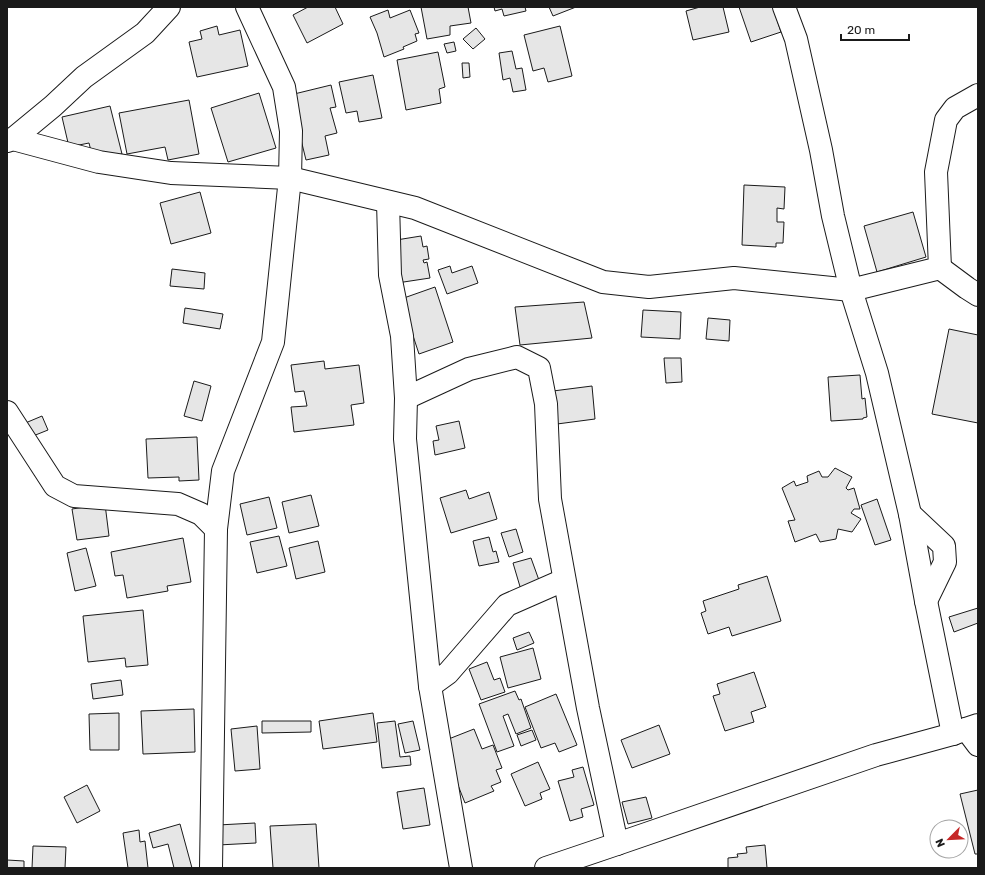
<svg xmlns="http://www.w3.org/2000/svg" width="985" height="875" font-family="Rubik,sans-serif">
<style>
.building{fill:#e6e6e6;stroke:#1a1a1a}
.lines{fill:none;stroke-linecap:round;stroke-linejoin:round}
.minor-casing{stroke:#1a1a1a;stroke-width:24}
.minor{stroke:#fff;stroke-width:22}
</style>
<rect width="100%" height="100%" fill="#fff"/>
<g class="building">
<polygon points="308,7 335,7 343,24 307,43 293,15"/>
<polygon points="421,7 468,7 471,23 450,26 450,35 427,39"/>
<polygon points="494,7 525,7 526,11 504,16 502,9 495,11"/>
<polygon points="549,7 576,7 553,16"/>
<polygon points="700,7 723,7 729,32 693,40 686,11"/>
<polygon points="739,7 773,7 781,32 751,42"/>
<polygon points="388,10 390,18 410,10 419,33 415,34 417,41 403,47 404,49 384,57 377,33 370,17"/>
<polygon points="217,26 219,35 240,30 248,66 197,77 189,42 202,39 200,31"/>
<polygon points="560,26 572,76 548,82 544,68 533,71 524,35"/>
<polygon points="476,28 485,39 473,49 463,39"/>
<polygon points="454,42 456,51 447,53 444,44"/>
<polygon points="512,51 516,69 522,68 526,90 513,92 510,78 503,80 499,53"/>
<polygon points="438,52 445,87 439,89 441,103 406,110 397,60"/>
<polygon points="462,63 469,63 470,77 463,78"/>
<polygon points="373,75 382,118 359,122 357,111 346,113 339,82"/>
<polygon points="331,85 336,107 330,108 337,133 325,136 329,155 306,160 290,95"/>
<polygon points="259,93 276,148 228,162 211,108"/>
<polygon points="189,100 199,154 168,160 165,147 127,154 119,113"/>
<polygon points="110,106 122,154 104,158 92,155 89,143 69,147 62,117"/>
<polygon points="744,185 785,187 784,209 777,208 777,222 784,222 783,243 776,243 776,247 742,245"/>
<polygon points="200,192 211,233 171,244 160,203"/>
<polygon points="913,212 926,257 877,272 864,226"/>
<polygon points="421,236 423,247 427,246 429,259 423,260 424,263 427,262 430,278 397,283 390,241"/>
<polygon points="450,266 452,273 472,266 478,283 447,294 438,270"/>
<polygon points="172,269 205,273 204,289 170,286"/>
<polygon points="435,287 453,342 419,354 401,299"/>
<polygon points="584,302 592,338 520,345 515,307"/>
<polygon points="185,308 223,314 220,329 183,323"/>
<polygon points="643,310 681,312 680,339 641,337"/>
<polygon points="708,318 730,320 729,341 706,339"/>
<polygon points="949,329 978,335 978,423 932,414"/>
<polygon points="664,358 681,358 682,382 666,383"/>
<polygon points="324,361 325,369 359,365 364,403 351,405 354,425 294,432 291,407 307,406 304,391 295,392 291,365"/>
<polygon points="860,375 862,399 865,398 867,417 863,418 863,419 831,421 828,377"/>
<polygon points="194,381 211,386 202,421 184,416"/>
<polygon points="592,386 595,419 557,424 553,391"/>
<polygon points="42,416 48,430 28,438 23,424"/>
<polygon points="459,421 465,448 435,455 433,441 439,440 436,426"/>
<polygon points="197,437 199,480 179,481 179,477 148,478 146,439"/>
<polygon points="835,468 852,477 846,488 848,490 854,488 860,509 854,509 851,513 861,519 852,532 838,529 836,539 820,542 816,534 795,542 788,521 795,520 782,488 794,481 796,486 808,482 807,476 819,471 822,477 828,477"/>
<polygon points="466,490 469,499 489,492 497,519 451,533 440,498"/>
<polygon points="311,495 319,526 289,533 282,502"/>
<polygon points="269,497 277,528 247,535 240,504"/>
<polygon points="877,499 891,540 875,545 861,505"/>
<polygon points="105,504 109,536 77,540 72,509"/>
<polygon points="516,529 523,552 509,557 501,533"/>
<polygon points="279,536 287,566 257,573 250,542"/>
<polygon points="489,537 493,552 496,551 499,562 479,566 473,541"/>
<polygon points="183,538 191,582 167,586 168,591 127,598 123,575 115,576 111,552"/>
<polygon points="318,541 325,572 296,579 289,548"/>
<polygon points="86,548 96,586 75,591 67,553"/>
<polygon points="531,558 540,583 521,590 513,563"/>
<polygon points="767,576 781,621 732,636 729,627 708,634 701,613 706,611 703,601 739,589 738,585"/>
<polygon points="978,608 978,623 954,632 949,617"/>
<polygon points="143,610 148,665 126,667 125,658 88,662 83,616"/>
<polygon points="529,632 534,643 517,650 513,638"/>
<polygon points="533,648 541,679 508,688 500,657"/>
<polygon points="487,662 494,680 500,678 505,692 481,700 469,669"/>
<polygon points="754,672 766,707 751,712 754,722 725,731 713,696 720,694 717,684"/>
<polygon points="121,680 123,695 93,699 91,684"/>
<polygon points="515,691 519,700 521,699 531,728 516,734 508,714 503,716 514,746 497,752 479,704"/>
<polygon points="556,694 577,745 559,752 555,743 541,748 525,707"/>
<polygon points="194,709 195,752 143,754 141,711"/>
<polygon points="119,713 119,750 90,750 89,714"/>
<polygon points="373,713 377,742 323,749 319,721"/>
<polygon points="262,721 311,721 311,732 262,733"/>
<polygon points="395,721 400,757 410,756 411,765 382,768 377,723"/>
<polygon points="413,721 420,750 405,753 398,724"/>
<polygon points="659,725 670,754 632,768 621,740"/>
<polygon points="257,726 260,769 235,771 231,729"/>
<polygon points="474,729 482,749 493,745 502,768 496,770 501,782 491,786 494,791 465,803 441,742"/>
<polygon points="532,730 536,740 521,746 517,735"/>
<polygon points="538,762 550,789 540,793 542,799 525,806 511,774"/>
<polygon points="583,767 594,805 581,809 583,817 570,821 558,781 574,777 572,770"/>
<polygon points="87,785 100,811 77,823 64,797"/>
<polygon points="424,788 430,825 403,829 397,792"/>
<polygon points="978,790 978,854 975,854 960,794"/>
<polygon points="646,797 652,818 628,824 622,802"/>
<polygon points="255,823 256,843 218,845 218,825"/>
<polygon points="180,824 192,868 174,868 168,844 153,848 149,833"/>
<polygon points="316,824 319,868 273,868 270,826"/>
<polygon points="139,830 140,842 145,841 148,868 128,868 123,833"/>
<polygon points="765,845 767,868 728,868 728,858 738,857 737,854 747,853 746,847"/>
<polygon points="33,846 66,847 65,868 32,868"/>
<polygon points="7,860 24,861 24,868 7,868"/>
</g>
<g class="lines">
<defs>
<g id="minor">
<polyline points="784,7 796,39 821,150 833,216 851,290 877,373 910,514 926,601 953,734"/>
<polyline points="13,139 53,106 84,77 145,33 169,7"/>
<polyline points="7,141 13,139 99,162 171,173 290,178 415,208 603,282 649,287 734,278 851,290 940,268 936,172 946,120 955,108 978,95"/>
<polyline points="388,202 390,275 402,336 406,398 405,439 430,686 461,868"/>
<polyline points="940,268 967,288 978,295"/>
<polyline points="406,398 469,369 517,357 539,368 546,404 550,499 588,708 617,844"/>
<polyline points="7,412 55,486 74,496 178,504 201,514 216,529"/>
<polyline points="910,514 944,546 945,562 926,601"/>
<polyline points="430,686 448,673 507,605 564,580"/>
<polyline points="966,729 978,745"/>
<polyline points="211,868 216,529 223,471 273,342 290,178 291,131 284,87 247,7"/>
<polyline points="546,868 617,844 876,755 953,734 966,729 978,725"/>
</g>
</defs>
<use href="#minor" class="minor-casing"/>
<use href="#minor" class="minor"/>
</g>
<rect width="985" height="875" fill="none" stroke="#1a1a1a" stroke-width="16"/>
<g transform="translate(949 839) rotate(246)"><circle r="19" fill="#ffffff" stroke="#a3a3a3"/>
<path d="M0-3L7 15L0 10L-7 15Z" fill="#c62828"/>
<text y="-6" font-size="11" font-weight="bold" text-anchor="middle" fill="#1a1a1a">N</text>
</g>
<path d="M841 34v6h68v-6" fill="none" stroke="#1a1a1a" stroke-width="2"/>
<text x="847" y="34" font-size="12" fill="#1a1a1a" stroke="#ffffff" stroke-width="3" paint-order="stroke">20 m</text>
</svg>
